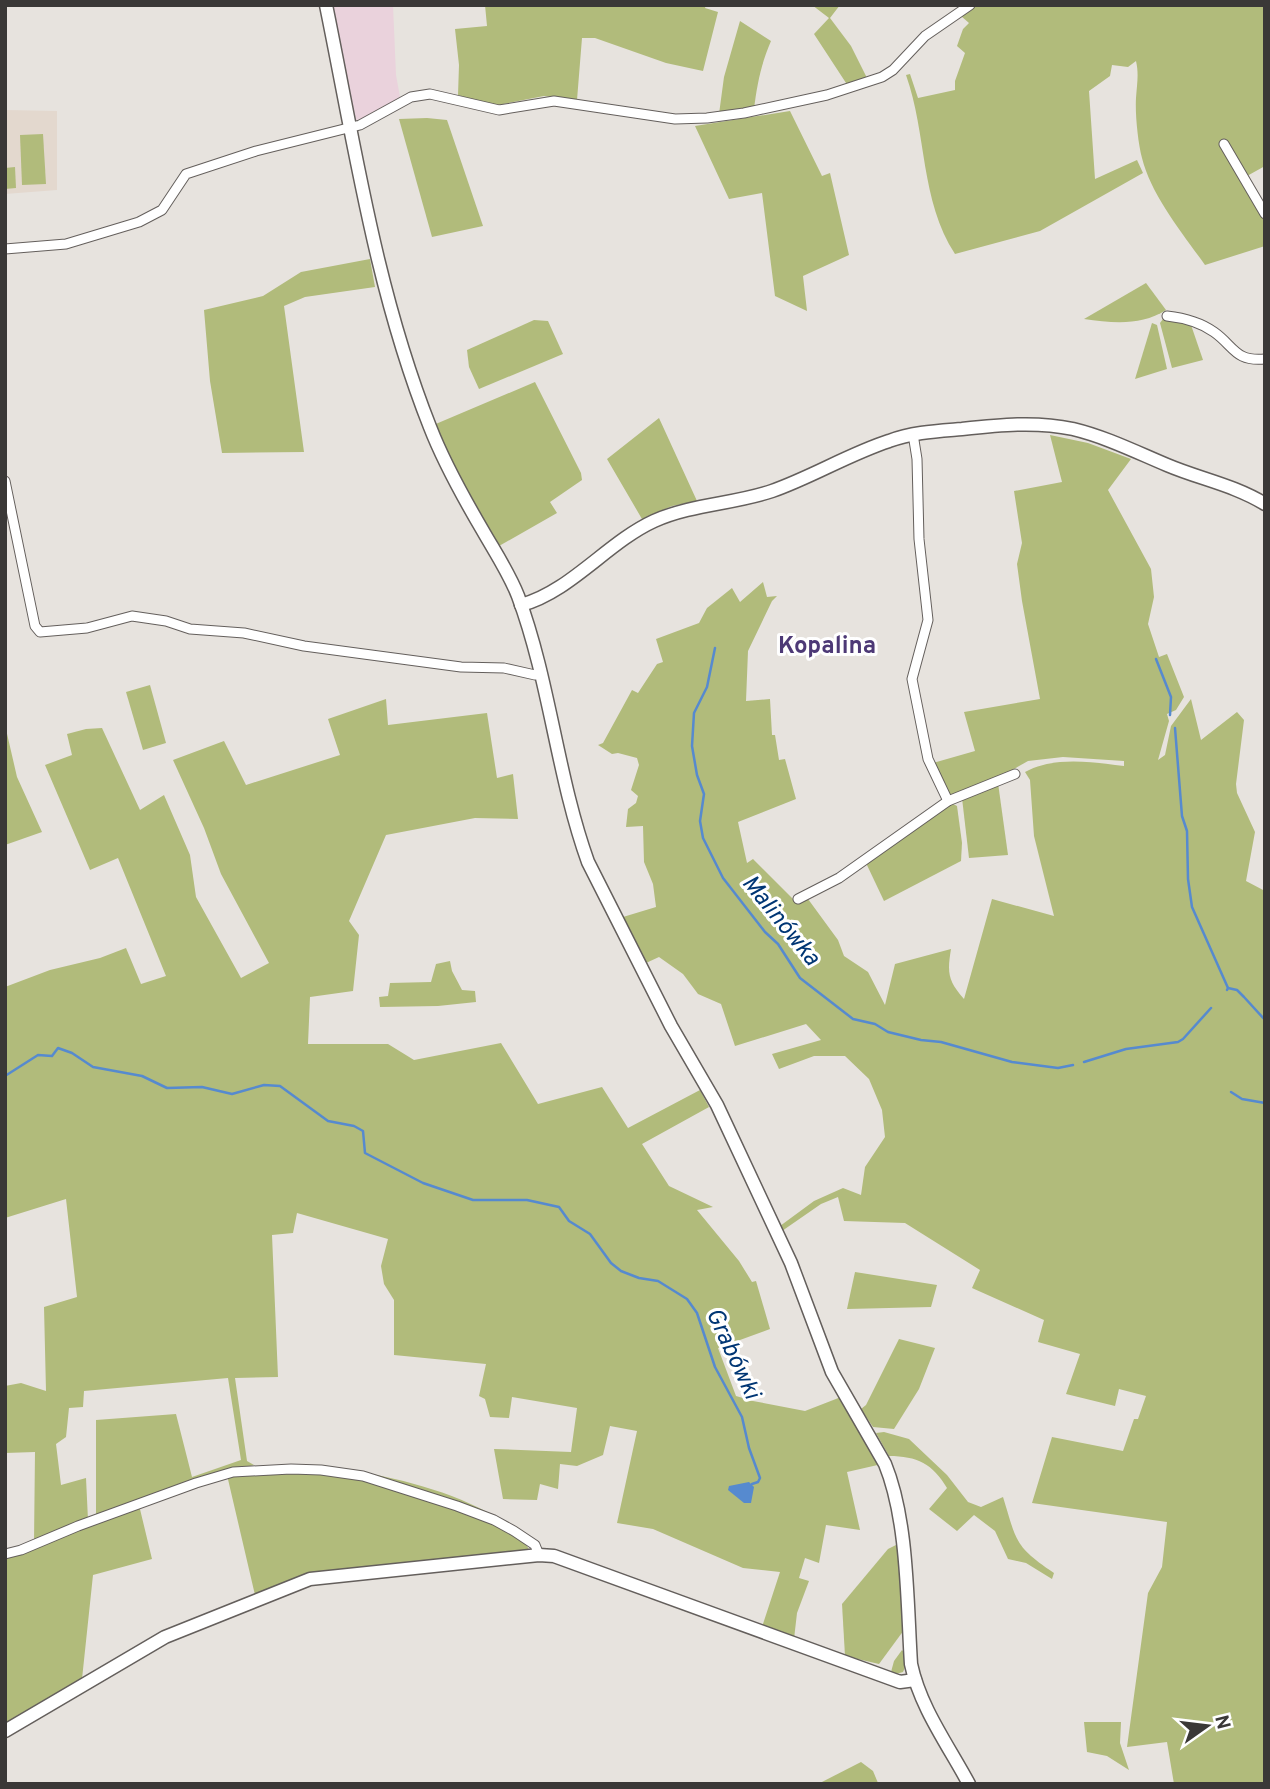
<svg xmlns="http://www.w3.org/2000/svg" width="1270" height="1789" font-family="Overpass,sans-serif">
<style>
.commercial{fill:#ead2dc}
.built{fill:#e3d8ce}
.green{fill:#b1bb7b}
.water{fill:#568acf}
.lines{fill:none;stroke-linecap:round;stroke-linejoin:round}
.stream{stroke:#568acf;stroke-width:2.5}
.street-casing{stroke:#645f5c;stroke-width:11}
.secondary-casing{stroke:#645f5c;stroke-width:15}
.street{stroke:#fff;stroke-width:9}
.secondary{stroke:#fff;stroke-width:12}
.labels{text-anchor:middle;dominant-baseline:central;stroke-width:6;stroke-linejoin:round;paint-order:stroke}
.neighbourhood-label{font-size:24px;font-weight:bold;fill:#4d3976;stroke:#fff}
.water-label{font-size:24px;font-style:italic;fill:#003674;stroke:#fff}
</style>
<rect width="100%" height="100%" fill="#e7e3de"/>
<polygon class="commercial" points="332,5 393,5 396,75 400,97 370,117 356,120"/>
<polygon class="built" points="5,110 57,111 57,190 5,194"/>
<g class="green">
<polygon points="485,5 706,5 705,8 718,12 703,71 666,63 595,38 582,38 577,100 544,96 493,106 458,95 459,65 455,29 487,26"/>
<polygon points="812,5 840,5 830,18 851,46 868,80 848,86 814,34 829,18"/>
<path d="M974 5H1265V166L1247 176 1265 218V246L1205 265C1183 234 1151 195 1142 158 1138 143 1135 114 1136 98 1137 84 1139 74 1136 61L1128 67 1112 65 1110 76 1089 91 1095 179 1137 160 1143 173 1040 231 955 254C920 200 927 134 906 75L910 74 918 98 955 90V81L965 53 957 46 963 29 969 23 961 16Z"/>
<path d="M740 21 771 41C761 64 757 85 754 109L719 114 724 77Z"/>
<polygon points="790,111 822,176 830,173 849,255 803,276 807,311 775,296 762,193 729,199 695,126"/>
<polygon points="427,118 447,120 483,226 432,237 399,119"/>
<polygon points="43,134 46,184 22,185 20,135"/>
<polygon points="15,167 16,188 5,189 5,168"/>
<polygon points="370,259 375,287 305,297 284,306 304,452 222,453 210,381 204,310 263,296 301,272"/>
<path d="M1146 283 1166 310C1141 326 1113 323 1084 319Z"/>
<polygon points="1169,317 1190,322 1203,360 1172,368 1160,323 1163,319"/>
<polygon points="534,320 548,321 563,354 479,389 469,367 467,350"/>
<polygon points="1152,323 1157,325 1167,369 1135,379"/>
<polygon points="535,382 581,473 582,480 550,502 557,513 499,546 493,544 431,426"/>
<polygon points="659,418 697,501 672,506 642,519 607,459"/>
<path d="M1050 435 1088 443 1131 459 1108 490 1151 569 1154 597 1148 624 1159 657 1167 654 1184 697 1176 710 1167 714 1169 721 1158 760 1165 755 1171 726 1191 699 1201 740 1237 712 1244 720 1236 784 1237 793 1255 832 1246 881 1265 891V1784H1174L1167 1742 1127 1747 1148 1593 1162 1567 1167 1522 1032 1503 1052 1437 1123 1451 1134 1419H1138L1146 1396 1119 1389 1115 1406 1066 1394 1080 1354 1038 1342 1044 1320 972 1288 980 1270 905 1223 844 1221 838 1197 821 1204 782 1231 780 1226 814 1201 843 1188 861 1195 865 1167 885 1137 882 1110 869 1079 845 1056H814L779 1069 772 1054 821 1040 806 1024 735 1046 721 1004 698 994 683 974 659 957 646 963 623 917 656 907 653 884 644 862 643 826 626 827 628 809 636 803 638 796 631 790 639 765 637 758 618 753 612 754 598 745 603 743 632 690 638 693 657 664 663 662 656 639 699 623 707 608 732 588 740 602 763 582 767 597 777 596 772 601 748 651 746 701 770 699 772 735H775L779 760 785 759 796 799 738 822 747 863 753 859 798 904 808 899 838 940 844 956 868 972 885 1005 895 964 951 949C947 973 948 981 964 999L992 899 1054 916 1034 836 1030 780 1025 772C1054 756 1092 762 1124 766V761L1063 757 1028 761 1005 774 949 797 933 763 975 751 964 712 1040 699 1022 601 1017 564 1022 543 1014 491 1062 482Z"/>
<polygon points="150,685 166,743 143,750 126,692"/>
<polygon points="386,699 388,725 487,713 497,778 513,774 518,819 475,818 386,835 349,921 359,935 353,991 310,997 308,1044 388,1044 414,1060 501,1043 538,1104 602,1087 628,1128 700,1090 709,1107 642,1144 669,1186 713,1207 697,1210 739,1261 752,1282 756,1281 770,1329 718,1348 736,1396 753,1401 805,1411 841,1397 856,1427 882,1464 847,1472 860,1530 826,1525 819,1563 805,1558 799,1578 809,1581 797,1613 794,1639 762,1627 780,1572 743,1568 653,1529 617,1523 637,1431 610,1426 603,1455 577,1466 560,1464 558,1489 540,1484 537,1500 503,1499 494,1449 571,1452 577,1408 512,1397 509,1418 490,1417 485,1399 479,1396 486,1364 394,1355 394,1300 384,1284 381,1266 388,1239 297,1213 293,1233 272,1235 278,1377 235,1378 247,1461 254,1465 193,1482 96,1517 96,1420 176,1414 192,1477 241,1460 228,1378 84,1391 83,1407 69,1408 66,1437 56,1444 61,1485 86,1478 88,1520 34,1543 35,1452 5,1453 5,1386 21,1383 46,1391 44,1307 77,1297 66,1199 5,1218 5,987 50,970 100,958 126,948 141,984 166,976 118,858 90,870 45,765 72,755 67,734 86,729 102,728 140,810 164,795 190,855 196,897 241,978 269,963 221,874 204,828 173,760 224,741 246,785 340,755 328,719"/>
<polygon points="5,725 17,777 42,832 5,845"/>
<polygon points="998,783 1008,855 969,858 962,798"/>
<polygon points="951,803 957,806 962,843 961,861 884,901 866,863"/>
<polygon points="450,961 452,971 462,990 475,991 476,1002 438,1006 380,1007 379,997 388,996 390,983 431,982 436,964"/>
<polygon points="855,1272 937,1285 931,1307 847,1309"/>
<polygon points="899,1339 935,1348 919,1389 894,1429 873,1427 861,1409 866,1405"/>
<path d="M884 1432 909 1439 947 1475 968 1502 981 1507 1003 1497C1017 1542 1014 1546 1054 1573L1052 1579 1026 1563 1008 1559 995 1531 974 1515 957 1531 929 1509 947 1488C933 1464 917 1456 889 1456L876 1433Z"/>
<path d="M333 1467C388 1476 440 1487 489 1513Z"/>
<path d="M265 1472C290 1473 316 1472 341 1475 375 1480 518 1520 529 1550L324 1572 255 1595 227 1475Z"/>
<polygon points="139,1505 152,1559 93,1575 82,1679 5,1726 5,1556"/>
<polygon points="898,1544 904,1630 879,1664 845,1656 842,1604 888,1549"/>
<path d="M902 1650C907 1654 906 1667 903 1672L896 1674 891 1672 894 1661Z"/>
<polygon points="1084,1722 1121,1722 1120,1743 1129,1770 1107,1756 1087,1752"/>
<polygon points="861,1762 873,1771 878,1783 818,1784"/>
</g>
<polygon class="water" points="749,1482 754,1487 751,1503 744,1503 728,1490 729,1486"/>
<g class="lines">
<g class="stream">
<polyline points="715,648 707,687 694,713 692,746 697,775 704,794 700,821 703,838 723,878 765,932 778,944 800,978 853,1019 875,1024 888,1032 921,1040 941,1042 1012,1062 1058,1068 1073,1065"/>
<polyline points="1156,659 1171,697 1170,715"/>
<polyline points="1175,728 1182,816 1187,831 1188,879 1192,907 1228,988"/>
<polyline points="1227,990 1228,988 1237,990 1244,997 1265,1020"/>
<polyline points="1084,1062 1126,1049 1178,1042 1183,1039 1211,1008"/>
<polyline points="5,1076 38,1055 52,1056 58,1048 72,1053 93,1067 142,1076 167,1088 202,1087 232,1094 264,1085 280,1086 328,1121 354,1126 363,1131 365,1153 423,1183 473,1200 527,1200 559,1207 569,1221 590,1234 611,1263 621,1271 639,1278 658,1281 687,1299 697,1313 715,1367 742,1417 749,1448 760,1478 758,1482 752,1484"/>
<polyline points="1231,1092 1242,1099 1265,1103"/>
</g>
<defs>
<g id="street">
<polyline points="1224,144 1265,214"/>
<polyline points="5,249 66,244 139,222 162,210 186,174 256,151 360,125 411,97 430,94 499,110 554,101 675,119 707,118 744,113 827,95 882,77 893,70 925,36 970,5"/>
<path d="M1167 316C1185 318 1200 322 1214 332 1234 346 1235 362 1265 359"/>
<polyline points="913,434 917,459 919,539 928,620 912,679 928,759 948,801"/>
<polyline points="5,481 35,626 40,632 87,628 132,616 166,621 190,629 244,633 304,646 461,667 504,668 535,675 540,673"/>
<polyline points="798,899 839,878 948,801 1015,774"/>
<polyline points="5,1554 21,1550 78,1526 196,1483 233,1472 291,1469 321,1470 363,1476 457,1506 494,1520 514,1531 535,1545 539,1555"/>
</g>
<g id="secondary">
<path d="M326 5C355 147 376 291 430 427 444 463 463 497 483 531 495 552 509 573 518 596 550 682 557 776 588 862L671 1026 717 1105 791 1263 832 1372 885 1464C908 1520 907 1602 911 1664 920 1707 948 1745 969 1784"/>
<path d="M521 605C570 592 608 542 654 521 692 504 734 504 772 491 812 477 849 454 889 441 913 432 938 431 962 429 999 425 1036 421 1073 429 1106 437 1136 452 1167 465 1200 479 1234 485 1265 504"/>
<polyline points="5,1731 165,1637 310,1579 539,1555 554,1556 900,1682 915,1680"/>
</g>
</defs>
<use href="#street" class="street-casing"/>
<use href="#secondary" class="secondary-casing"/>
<use href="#street" class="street"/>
<use href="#secondary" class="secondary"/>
</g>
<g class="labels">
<g class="neighbourhood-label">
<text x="827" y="647">Kopalina</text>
</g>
<g class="water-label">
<text transform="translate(780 921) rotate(51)">Malinówka</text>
<text transform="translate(732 1354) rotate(65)">Grabówki</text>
</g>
</g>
<rect width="1270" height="1789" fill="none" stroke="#3a3837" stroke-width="14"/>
<g transform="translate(1207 1726) rotate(76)" stroke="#ffffff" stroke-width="5" paint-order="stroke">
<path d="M0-5L12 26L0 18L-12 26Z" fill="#3a3837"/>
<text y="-10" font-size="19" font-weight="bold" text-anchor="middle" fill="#3a3837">N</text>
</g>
</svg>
